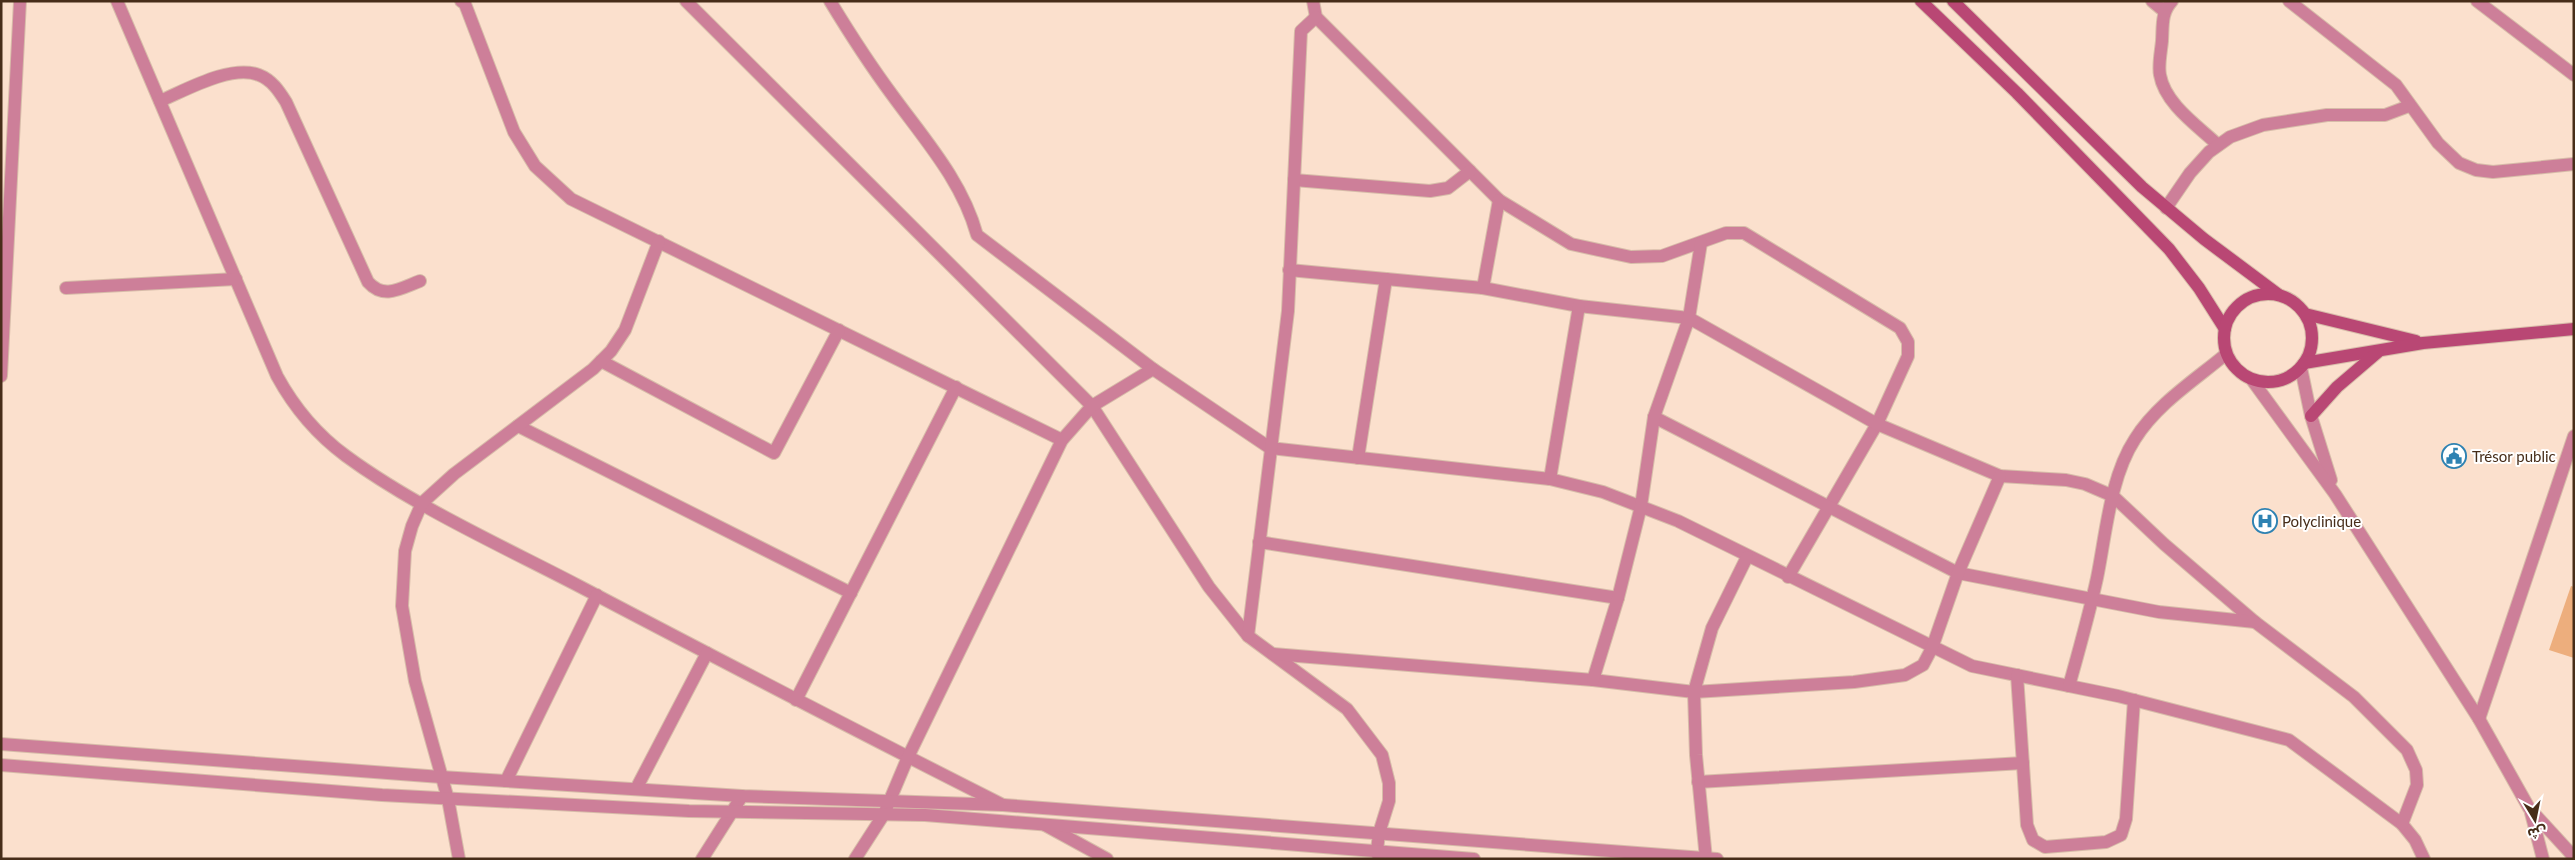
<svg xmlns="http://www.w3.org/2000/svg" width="2575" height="860" font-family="Lato,'Noto Sans Arabic',sans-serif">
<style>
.building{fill:#edae7d}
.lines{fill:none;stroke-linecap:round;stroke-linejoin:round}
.minor-casing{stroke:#d7bca9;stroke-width:14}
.tertiary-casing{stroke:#d7bca9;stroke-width:14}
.secondary-casing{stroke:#d7bca9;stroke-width:14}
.minor{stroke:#cd7f99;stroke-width:12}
.tertiary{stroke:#cd7f99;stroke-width:12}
.secondary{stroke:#b94774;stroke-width:12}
.labels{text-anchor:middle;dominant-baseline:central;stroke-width:4;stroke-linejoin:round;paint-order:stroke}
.poi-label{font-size:15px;fill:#472d19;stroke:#fff;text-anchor:start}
</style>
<rect width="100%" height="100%" fill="#fbe0cd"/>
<polygon class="building" points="2571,586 2574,587 2574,658 2549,650"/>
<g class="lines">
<defs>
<g id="minor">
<path d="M117 1 277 376C295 409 316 434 346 456 414 506 502 546 577 585 718 659 860 733 1003 805"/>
<polyline points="461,1 465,4 514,132 535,166 571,199 1062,440"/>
<polyline points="686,1 1092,406 1209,587 1248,636 1347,709 1382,755 1389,783 1389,801 1379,833 1377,851 1379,859"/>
<path d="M830 1C850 34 870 65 893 96 925 140 962 181 977 235L1153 369 1270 448 1550 479 1603 492 1678 521 1972 666 2118 696 2289 740 2402 824 2415 840 2424 859"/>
<polyline points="1313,1 1316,17 1499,200 1571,244 1631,257 1662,256 1726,233 1744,233 1900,328 1908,342 1908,356 1877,424 1788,577"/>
<polyline points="2152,1 2164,11"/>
<path d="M2172 1C2161 13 2163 25 2162 41 2161 52 2158 65 2160 75 2165 104 2198 126 2218 145"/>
<polyline points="2289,1 2396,85 2438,143 2459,163 2476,170 2493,172 2574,164"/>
<polyline points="2477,1 2574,75"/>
<path d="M160 101C186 90 231 64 259 75 272 80 279 91 286 102L368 282C384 300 401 288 420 281"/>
<polyline points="1294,180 1430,191 1448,188 1470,171"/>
<polyline points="2166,208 2190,173 2209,152 2230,137 2263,125 2327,115 2385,115 2409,106"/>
<polyline points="1289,270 1483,288 1579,306 1689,318 1877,424 2000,476 2066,480 2085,484 2113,496 2164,544 2255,622 2354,697 2407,750 2416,770 2417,785 2402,824"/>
<polyline points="66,288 236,279"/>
<polyline points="1483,288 1499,200"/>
<polyline points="601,361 774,453 839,330"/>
<polyline points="1,376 20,1"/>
<polyline points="1654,417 1958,573 2159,612 2255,622"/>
<polyline points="518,426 851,593"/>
<polyline points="1358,458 1386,279"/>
<polyline points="1550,479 1579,306"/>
<polyline points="1259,542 1618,598"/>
<polyline points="1248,636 1288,311 1301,31 1316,17"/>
<polyline points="1273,654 1593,680 1694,692 1854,682 1905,675 1923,665 1932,648 1958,573 2000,476"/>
<polyline points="2017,675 2027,825 2033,840 2045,847 2106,842 2121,835 2126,819 2134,700"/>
<polyline points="1593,680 1618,598 1641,506 1654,417 1689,318 1701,243"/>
<path d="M2069 686C2079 650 2089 615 2097 578 2106 534 2110 477 2135 439 2157 404 2195 380 2226 354"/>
<polyline points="796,700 956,387"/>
<polyline points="2479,719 2574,436"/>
<polyline points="506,781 597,595"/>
<polyline points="1698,782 2023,763"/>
<polyline points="636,789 707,653"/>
<polyline points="1045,825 1107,859"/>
<polyline points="459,859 448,799 415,681 402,606 405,551 412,526 422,503 454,474 593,369 611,351 625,330 659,241"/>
<polyline points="702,859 742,796"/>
<polyline points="855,859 884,814 908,757 1062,440 1092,406 1153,369"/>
<polyline points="1706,859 1696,755 1694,692 1712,628 1747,557"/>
</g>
<g id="tertiary">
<polyline points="2301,368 2311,416 2331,480"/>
<polyline points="2252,380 2335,494 2479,719 2529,808 2574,857"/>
<polyline points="1,744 441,777 742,796 1003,805 1717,859"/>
<polyline points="1,765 382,795 689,811 925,815 1474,859"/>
<polyline points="2531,813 2543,859"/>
</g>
<g id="secondary">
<polyline points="1921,1 2017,93 2169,249 2199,288 2225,329"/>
<polyline points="1953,1 2142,187 2204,239 2279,295"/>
<circle cx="2268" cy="338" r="44"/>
<polyline points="2305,314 2416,341"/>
<polyline points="2304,363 2423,343 2574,329"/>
<polyline points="2311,416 2337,387 2378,352"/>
</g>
</defs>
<use href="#minor" class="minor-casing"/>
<use href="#tertiary" class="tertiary-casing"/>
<use href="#secondary" class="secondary-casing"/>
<use href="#minor" class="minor"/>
<use href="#tertiary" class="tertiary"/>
<use href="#secondary" class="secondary"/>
</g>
<defs>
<symbol id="civic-ring" viewBox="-11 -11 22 22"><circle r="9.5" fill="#fff" stroke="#2e82b2" stroke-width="1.5"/><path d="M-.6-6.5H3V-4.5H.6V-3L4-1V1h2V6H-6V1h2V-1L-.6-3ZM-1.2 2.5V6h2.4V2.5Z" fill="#2e82b2"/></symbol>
<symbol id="hospital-ring" viewBox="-11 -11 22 22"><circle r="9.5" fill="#fff" stroke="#2e82b2" stroke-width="1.5"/><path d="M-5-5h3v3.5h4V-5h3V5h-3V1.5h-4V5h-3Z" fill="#2e82b2"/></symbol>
</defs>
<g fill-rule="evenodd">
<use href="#civic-ring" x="2440" y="442" width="28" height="28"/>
<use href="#hospital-ring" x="2251" y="507" width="28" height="28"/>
</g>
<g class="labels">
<g class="poi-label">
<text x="2472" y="456">Trésor public</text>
<text x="2282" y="521">Polyclinique</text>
</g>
</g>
<rect width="2575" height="860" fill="none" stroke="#472d19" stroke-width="5"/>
<g transform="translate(2535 820) rotate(170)" stroke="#ffffff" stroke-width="4" paint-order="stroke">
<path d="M0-4L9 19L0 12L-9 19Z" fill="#472d19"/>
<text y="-8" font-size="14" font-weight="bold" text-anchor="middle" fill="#472d19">ش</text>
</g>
</svg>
